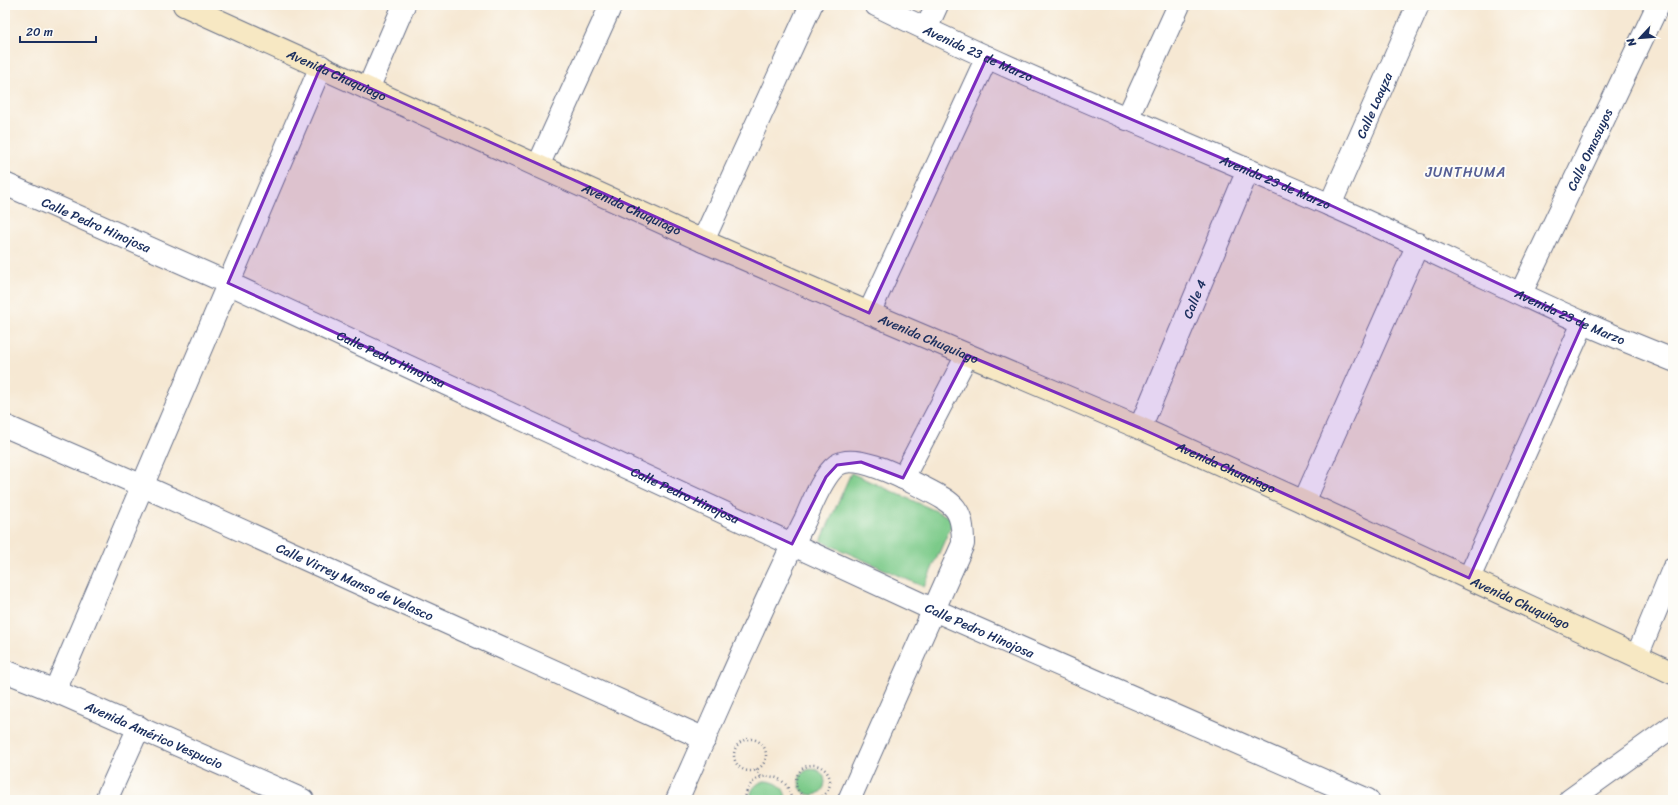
<svg xmlns="http://www.w3.org/2000/svg" width="1678" height="805" font-family="Sriracha,sans-serif">
<style>
.green{fill:#7cca89;stroke:#4c7c74}
.lines{fill:none;stroke-linecap:round;stroke-linejoin:round}
.street-casing{stroke:#687087;stroke-width:24}
.secondary-casing{stroke:#687087;stroke-width:24}
.path{stroke:#687087;stroke-width:2.5;stroke-dasharray:1 3;stroke-linecap:butt}
.street{stroke:#fff;stroke-width:22}
.secondary{stroke:#f7e8c3;stroke-width:22}
.marked{fill:#7b2cbf;fill-opacity:0.2;stroke:#7b2cbf;stroke-width:3;stroke-linejoin:round}
.labels{text-anchor:middle;dominant-baseline:central;stroke-width:4;stroke-linejoin:round;paint-order:stroke}
.street-label{font-size:13px;fill:#1b2f5e;stroke:#fdfcf7}
.neighbourhood-label{font-size:14px;letter-spacing:1px;fill:#565f95;stroke:#fdfcf7}
</style>
<rect width="100%" height="100%" fill="#fdfcf7"/>
<filter id="ink" filterUnits="userSpaceOnUse"><feTurbulence type="fractalNoise" baseFrequency=".025" numOctaves="2"/><feDisplacementMap in="SourceGraphic" scale="8" xChannelSelector="R" yChannelSelector="G"/><feConvolveMatrix kernelMatrix="1 2 1 2 8 2 1 2 1" color-interpolation-filters="sRGB"/></filter>
<filter id="wash" filterUnits="userSpaceOnUse"><feTurbulence type="fractalNoise" baseFrequency=".012" numOctaves="4" result="noise"/><feDisplacementMap in="SourceGraphic" scale="16" xChannelSelector="R" yChannelSelector="G"/><feGaussianBlur stdDeviation="0.9" result="paint"/><feColorMatrix in="noise" values="0 0 0 0 0 0 0 0 0 0 0 0 0 0 0 0 0 1.4 0 .05"/><feComposite in="paint" operator="in"/></filter>
<g filter="url(#wash)">
<rect width="100%" height="100%" fill="#f6e8d3"/>
<g class="green">
<polygon points="851,473 954,519 924,587 821,541"/>
<circle cx="812" cy="782" r="13"/>
<path d="M764 781C776 781 786 787 786 800H750C750 790 755 784 764 781Z"/>
</g>
</g>
<g filter="url(#ink)">
<g class="lines">
<defs>
<g id="street">
<path id="s1" d="M876 5C1025 78 1178 139 1330 205 1415 242 1498 285 1584 323 1613 336 1643 348 1673 360"/>
<polyline points="926,29 937,5"/>
<polyline points="368,89 404,5"/>
<polyline points="1127,119 1179,5"/>
<polyline points="538,166 611,5"/>
<path id="s2" d="M5 184 228 283 934 610 1368 800"/>
<path id="s3" d="M1330 205 1418 5"/>
<polyline points="703,241 811,5"/>
<path id="s4" d="M1521 293 1658 5"/>
<polyline points="869,313 987,57"/>
<path id="s5" d="M5 426 143 486 705 739"/>
<path id="s6" d="M1140 428 1248 170"/>
<polyline points="903,478 967,355"/>
<polyline points="1304,502 1418,244"/>
<polyline points="1469,578 1583,323"/>
<polyline points="1637,656 1673,569"/>
<path id="s7" d="M5 671 55 691 303 800"/>
<polyline points="55,691 321,66"/>
<polyline points="106,800 139,727"/>
<path d="M677 800C719 707 759 611 805 520 812 504 823 475 837 465 856 452 905 479 924 488 955 504 963 508 963 544L849 800"/>
<polyline points="1570,800 1673,726"/>
</g>
<g id="secondary">
<path id="s8" d="M184 5 703 241 869 313 1140 428 1304 502 1673 673"/>
</g>
</defs>
<use href="#street" class="street-casing"/>
<use href="#secondary" class="secondary-casing"/>
<g class="path">
<circle cx="750" cy="755" r="16"/>
<circle cx="813" cy="782" r="17"/>
<polyline points="756,769 761,777"/>
<path d="M745 800C747 768 790 769 791 800"/>
</g>
<use href="#street" class="street"/>
<use href="#secondary" class="secondary"/>
</g>
</g>
<path class="marked" d="M987 57 1330 205 1583 323 1469 578 1140 428 967 355 903 478 861 462 837 465 826 477 792 544 228 283 321 66 869 313Z"/>
<g class="labels">
<g class="street-label">
<text stroke="none"><textPath href="#s1" startOffset="113">Avenida 23 de Marzo</textPath></text>
<text stroke="none"><textPath href="#s8" startOffset="168">Avenida Chuquiago</textPath></text>
<text stroke="none"><textPath href="#s3" startOffset="109">Calle Loayza</textPath></text>
<text stroke="none"><textPath href="#s4" startOffset="159">Calle Omasuyos</textPath></text>
<text stroke="none"><textPath href="#s1" startOffset="437">Avenida 23 de Marzo</textPath></text>
<text stroke="none"><textPath href="#s8" startOffset="492">Avenida Chuquiago</textPath></text>
<text stroke="none"><textPath href="#s2" startOffset="100">Calle Pedro Hinojosa</textPath></text>
<text stroke="none"><textPath href="#s6" startOffset="140">Calle 4</textPath></text>
<text stroke="none"><textPath href="#s1" startOffset="761">Avenida 23 de Marzo</textPath></text>
<text stroke="none"><textPath href="#s8" startOffset="816">Avenida Chuquiago</textPath></text>
<text stroke="none"><textPath href="#s2" startOffset="424">Calle Pedro Hinojosa</textPath></text>
<text stroke="none"><textPath href="#s8" startOffset="1140">Avenida Chuquiago</textPath></text>
<text stroke="none"><textPath href="#s2" startOffset="748">Calle Pedro Hinojosa</textPath></text>
<text stroke="none"><textPath href="#s5" startOffset="383">Calle Virrey Manso de Velasco</textPath></text>
<text stroke="none"><textPath href="#s8" startOffset="1464">Avenida Chuquiago</textPath></text>
<text stroke="none"><textPath href="#s2" startOffset="1072">Calle Pedro Hinojosa</textPath></text>
<text stroke="none"><textPath href="#s7" startOffset="162">Avenida Américo Vespucio</textPath></text>
</g>
<g class="neighbourhood-label">
<text x="1466" y="172">JUNTHUMA</text>
</g>
</g>
<rect width="1678" height="805" fill="none" stroke="#fdfcf7" stroke-width="20"/>
<g transform="translate(1640 38) rotate(244)" stroke="#fdfcf7" stroke-width="3" paint-order="stroke">
<path d="M0-3L7 15L0 10L-7 15Z" fill="#1b2f5e"/>
<text y="-6" font-size="11" font-weight="bold" text-anchor="middle" fill="#1b2f5e">N</text>
</g>
<path d="M20 36v6h76v-6" fill="none" stroke="#1b2f5e" stroke-width="2"/>
<text x="26" y="36" font-size="12" fill="#1b2f5e" stroke="#fdfcf7" stroke-width="3" paint-order="stroke">20 m</text>
</svg>
